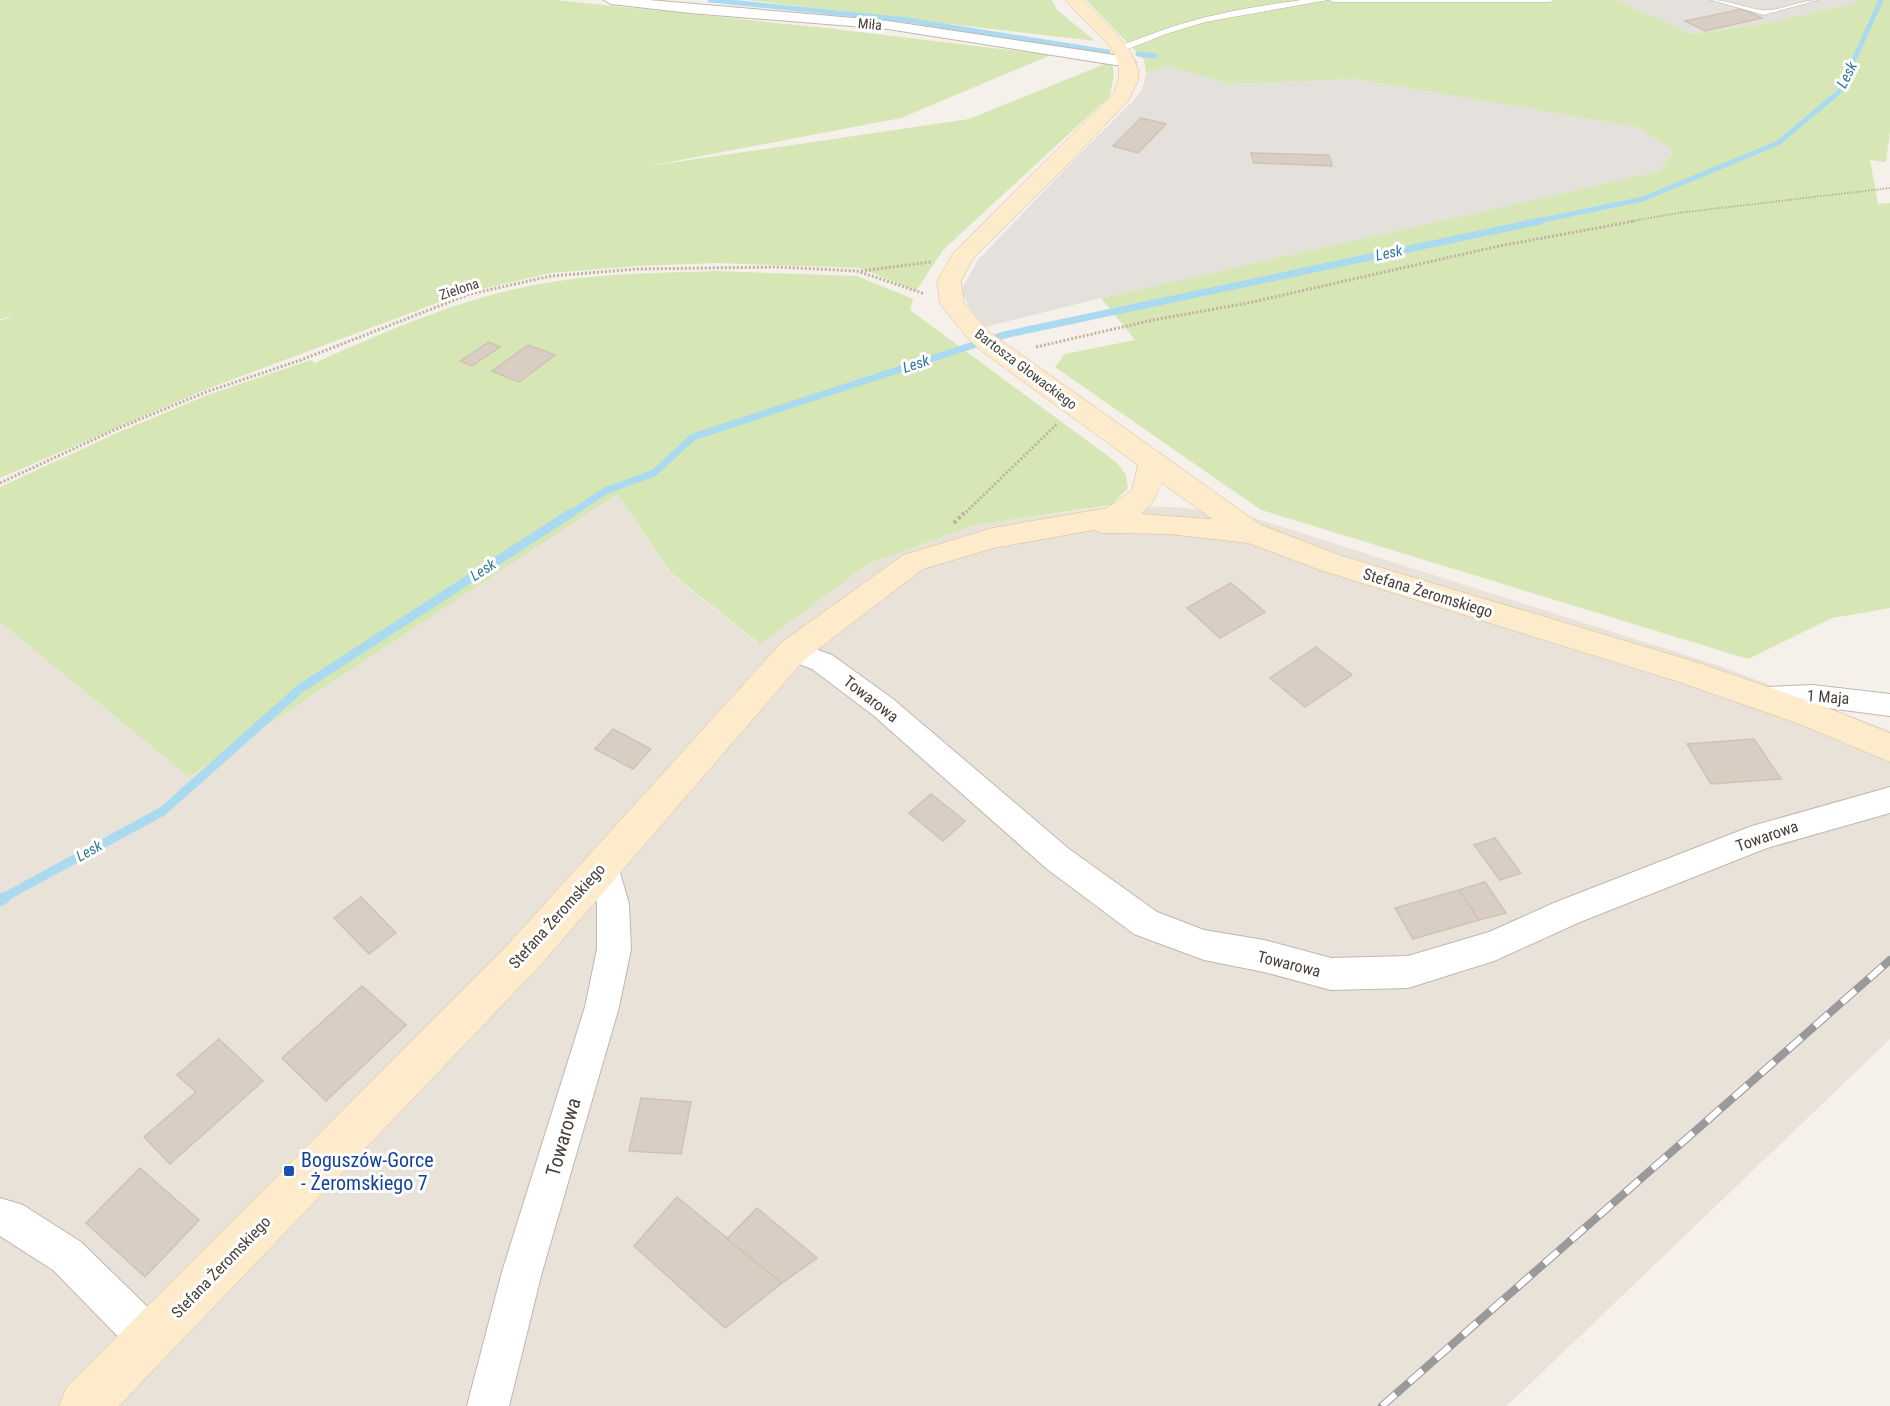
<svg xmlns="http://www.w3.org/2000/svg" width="1890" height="1406" font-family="'Roboto Condensed',sans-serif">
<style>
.residential{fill:#e8e2d9}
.industrial{fill:#e4e0dc}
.green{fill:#d6e7b5}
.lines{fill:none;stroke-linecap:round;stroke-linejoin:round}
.stream-far3{stroke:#aadaef;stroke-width:5}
.stream-far2{stroke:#aadaef;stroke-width:7}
.stream-far1{stroke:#aadaef;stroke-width:9}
.stream{stroke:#aadaef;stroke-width:12}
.building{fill:#d9cec3;stroke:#d1c2b3;stroke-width:1.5}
.lane-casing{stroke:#c0b7ad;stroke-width:1}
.street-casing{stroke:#c0b7ad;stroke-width:2}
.secondary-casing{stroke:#d3be9b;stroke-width:1}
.path-far2{stroke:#c1b19f;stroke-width:2;stroke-dasharray:1.5 1.5;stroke-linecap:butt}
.path-far1{stroke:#c1b19f;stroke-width:3;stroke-dasharray:2 2;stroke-linecap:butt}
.path{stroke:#c1b19f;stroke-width:4;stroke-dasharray:3 3;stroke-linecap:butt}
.lane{fill:#fff;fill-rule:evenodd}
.street{fill:#fff;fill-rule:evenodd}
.secondary{fill:#fdebcc;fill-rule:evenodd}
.rail-casing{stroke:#999;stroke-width:8}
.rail{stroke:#fff;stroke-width:6;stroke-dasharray:18;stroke-linecap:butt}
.transit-dot{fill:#1a4fb4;stroke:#fff;stroke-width:2}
.labels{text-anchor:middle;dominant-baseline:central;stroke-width:6;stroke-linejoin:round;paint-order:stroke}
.far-street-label{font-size:14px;fill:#494038;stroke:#fff}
.far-water-label{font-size:15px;font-style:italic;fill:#2f799a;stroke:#fff}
.street-label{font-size:16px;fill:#494038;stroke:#fff}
.near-street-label{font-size:20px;fill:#494038;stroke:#fff}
.near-transit-label{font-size:20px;fill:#164399;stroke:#fff;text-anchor:start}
</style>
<rect width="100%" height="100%" fill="#f5f0ea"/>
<polygon class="residential" points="617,494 672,575 759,644 868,564 975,525 1112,506 1177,507 1254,518 1720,666 1890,731 1890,1039 1507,1406 0,1406 0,622 189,777"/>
<g class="industrial">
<polygon points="1617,0 1854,0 1859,3 1758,25 1692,34"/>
<polygon points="1167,66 1230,84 1356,79 1637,127 1674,150 1661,171 1101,298 985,327 969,307 961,290 978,260 1066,168 1135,99 1142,90 1146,73"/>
</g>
<g class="green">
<polygon points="0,0 554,0 826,28 1051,55 901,118 649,166 969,119 1112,61 1114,74 1110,96 943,250 916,291 860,268 717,263 638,266 551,273 464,293 202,391 0,478 0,321 14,316 0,319"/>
<polygon points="747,0 1052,0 1057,10 1095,41"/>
<polygon points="1086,0 1617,0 1692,34 1758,25 1858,3 1854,0 1890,0 1890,131 1886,162 1870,160 1878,204 1890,203 1890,608 1832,618 1748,659 1261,510 1055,367 1065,354 1135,340 1101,298 1660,171 1674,151 1637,127 1356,79 1230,84 1167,66 1146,73 1144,60"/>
<path d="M716 271 857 276 913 299 910 310 1116 462 1126 475 1128 488 1111 505 975 525 868 564 760 644 672 574 617 494 189 777 0 622V487L119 432 210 394 311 360 318 366 315 363C391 329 469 295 552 282 606 273 661 273 716 271Z"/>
</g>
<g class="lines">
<g class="stream-far3">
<polyline points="710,0 907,20 1108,52"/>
<polyline points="1138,54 1155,56"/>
<polyline points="1533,222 1643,199 1778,143 1840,91 1881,0"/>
</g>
<polyline class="stream-far2" points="569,515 605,491 654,473 693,437 1004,335 1540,221"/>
<polyline class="stream-far1" points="1,899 163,811 301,688 571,513"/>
<polyline class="stream" points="0,900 4,898"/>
</g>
<g class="building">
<polygon points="1742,9 1762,18 1705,31 1685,21"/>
<polygon points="1141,118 1166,124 1138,153 1113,146"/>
<polygon points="1251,153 1329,155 1332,166 1254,163"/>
<polygon points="489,342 500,347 472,366 460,361"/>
<polygon points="528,345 555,355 519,382 492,371"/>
<polygon points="1231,583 1265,612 1220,638 1187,608"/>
<polygon points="1316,647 1352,675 1305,707 1270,678"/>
<polygon points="613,729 651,749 633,769 595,749"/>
<polygon points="1754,739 1781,779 1711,784 1687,744"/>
<polygon points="931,794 965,821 943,841 909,813"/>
<polygon points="1495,838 1521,873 1500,880 1474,845"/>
<polygon points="1485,882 1506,913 1479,920 1459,890"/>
<polygon points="1459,890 1479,920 1413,939 1395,908"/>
<polygon points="361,897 396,933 369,954 334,918"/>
<polygon points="362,986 406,1025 326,1101 282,1058"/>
<polygon points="219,1039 263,1081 170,1164 144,1137 196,1092 177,1075"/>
<polygon points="641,1098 691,1102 681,1154 629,1151"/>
<polygon points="140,1168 199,1220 145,1277 86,1223"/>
<polygon points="677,1197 782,1283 725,1328 634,1246"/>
<polygon points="757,1208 817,1258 782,1283 727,1239"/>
</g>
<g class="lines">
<defs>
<g id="lane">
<path d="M1302 0H1328L1205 22 1166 34 1123 51 1116 49C1123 44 1133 41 1141 38 1192 17 1247 7 1302 0Z"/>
<polygon points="1329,0 1554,0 1550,2 1333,2"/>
<path d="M1711 0C1729 0 1745 8 1762 10 1778 12 1800 0 1818 0L1764 15Z"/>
</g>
<g id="street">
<polygon points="604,0 649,0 888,21 1128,57 1136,62 1128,67 888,29 690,13 611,4"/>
<polygon points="793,641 832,655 893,699 1069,849 1157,912 1204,930 1264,940 1331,958 1408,956 1489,932 1556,902 1752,826 1890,787 1890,813 1767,848 1580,922 1494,961 1408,988 1331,990 1264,972 1204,960 1134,934 1047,869 873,715 812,669 783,658 779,651 783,644"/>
<polygon points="1813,685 1890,694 1890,716 1828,708 1766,709 1756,706 1752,698 1756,690 1766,687"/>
<polygon points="604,851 615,855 629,904 631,949 619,1007 542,1272 509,1406 467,1406 502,1272 585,1007 597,949 597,904 588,865 593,855"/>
<polygon points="0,1198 23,1205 81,1242 166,1325 172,1340 166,1355 151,1361 136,1355 53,1270 0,1236"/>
</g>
<path id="secondary" d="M1066 0H1083L1113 30 1131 53 1139 71 1138 81 1128 101 1062 170 972 260 961 281 964 303 988 331 1261 525 1342 556 1699 663 1823 706 1890 733V762L1799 724 1679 682 1320 570 1248 543 1168 534 1103 533 1094 530 994 548 923 569 804 660 538 968 119 1406H59L66 1388 510 942 782 642 903 555 992 528 1107 508 1132 490 1138 465 984 353 970 341 940 304 937 281 954 252 1113 94C1136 51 1088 31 1066 0ZM1162 483 1212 519 1141 514 1152 503Z"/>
</defs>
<use href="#lane" class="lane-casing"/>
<use href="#street" class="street-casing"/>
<use href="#secondary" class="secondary-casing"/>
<polyline class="path-far2" points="1627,222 1678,213 1890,188"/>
<g class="path-far1">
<polyline points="861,271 931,262"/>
<polyline points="1036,347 1153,320 1248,303 1499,246 1635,221"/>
<polyline points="0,483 114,430 206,392 301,360 470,294 551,276 637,269 778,267 857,271 925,294"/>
<polyline points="963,515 1057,424"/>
</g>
<polyline class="path" points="954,523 964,513"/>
<use href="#lane" class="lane"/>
<use href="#street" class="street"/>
<use href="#secondary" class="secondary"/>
<defs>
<polyline id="rail" points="1382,1406 1890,960"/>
</defs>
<use href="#rail" class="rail-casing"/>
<use href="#rail" class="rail"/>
</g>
<rect class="transit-dot" x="283" y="1165" width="12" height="12" rx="3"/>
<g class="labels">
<g class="far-street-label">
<text transform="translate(870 24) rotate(5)">Miła</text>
<text transform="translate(459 289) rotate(-18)">Zielona</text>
<text transform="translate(1026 369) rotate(37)">Bartosza Głowackiego</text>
</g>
<g class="far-water-label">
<text transform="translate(1847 75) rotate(-63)">Lesk</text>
<text transform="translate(1389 253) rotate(-12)">Lesk</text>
<text transform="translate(916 364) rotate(-18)">Lesk</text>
<text transform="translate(483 570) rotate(-33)">Lesk</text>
<text transform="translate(89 851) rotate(-29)">Lesk</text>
</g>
<g class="street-label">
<text transform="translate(1428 593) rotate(17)">Stefana Żeromskiego</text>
<text transform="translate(1828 697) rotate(4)">1 Maja</text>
<text transform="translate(871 699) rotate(38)">Towarowa</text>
<text transform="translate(1767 836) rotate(-19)">Towarowa</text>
<text transform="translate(557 916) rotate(-48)">Stefana Żeromskiego</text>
<text transform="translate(1289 964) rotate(14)">Towarowa</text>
<text transform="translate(221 1267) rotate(-46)">Stefana Żeromskiego</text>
</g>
<g class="near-street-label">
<text transform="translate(563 1137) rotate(-74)">Towarowa</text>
</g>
<g class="near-transit-label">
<text x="301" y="1160">Boguszów-Gorce<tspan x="301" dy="23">- Żeromskiego 7</tspan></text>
</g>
</g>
</svg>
